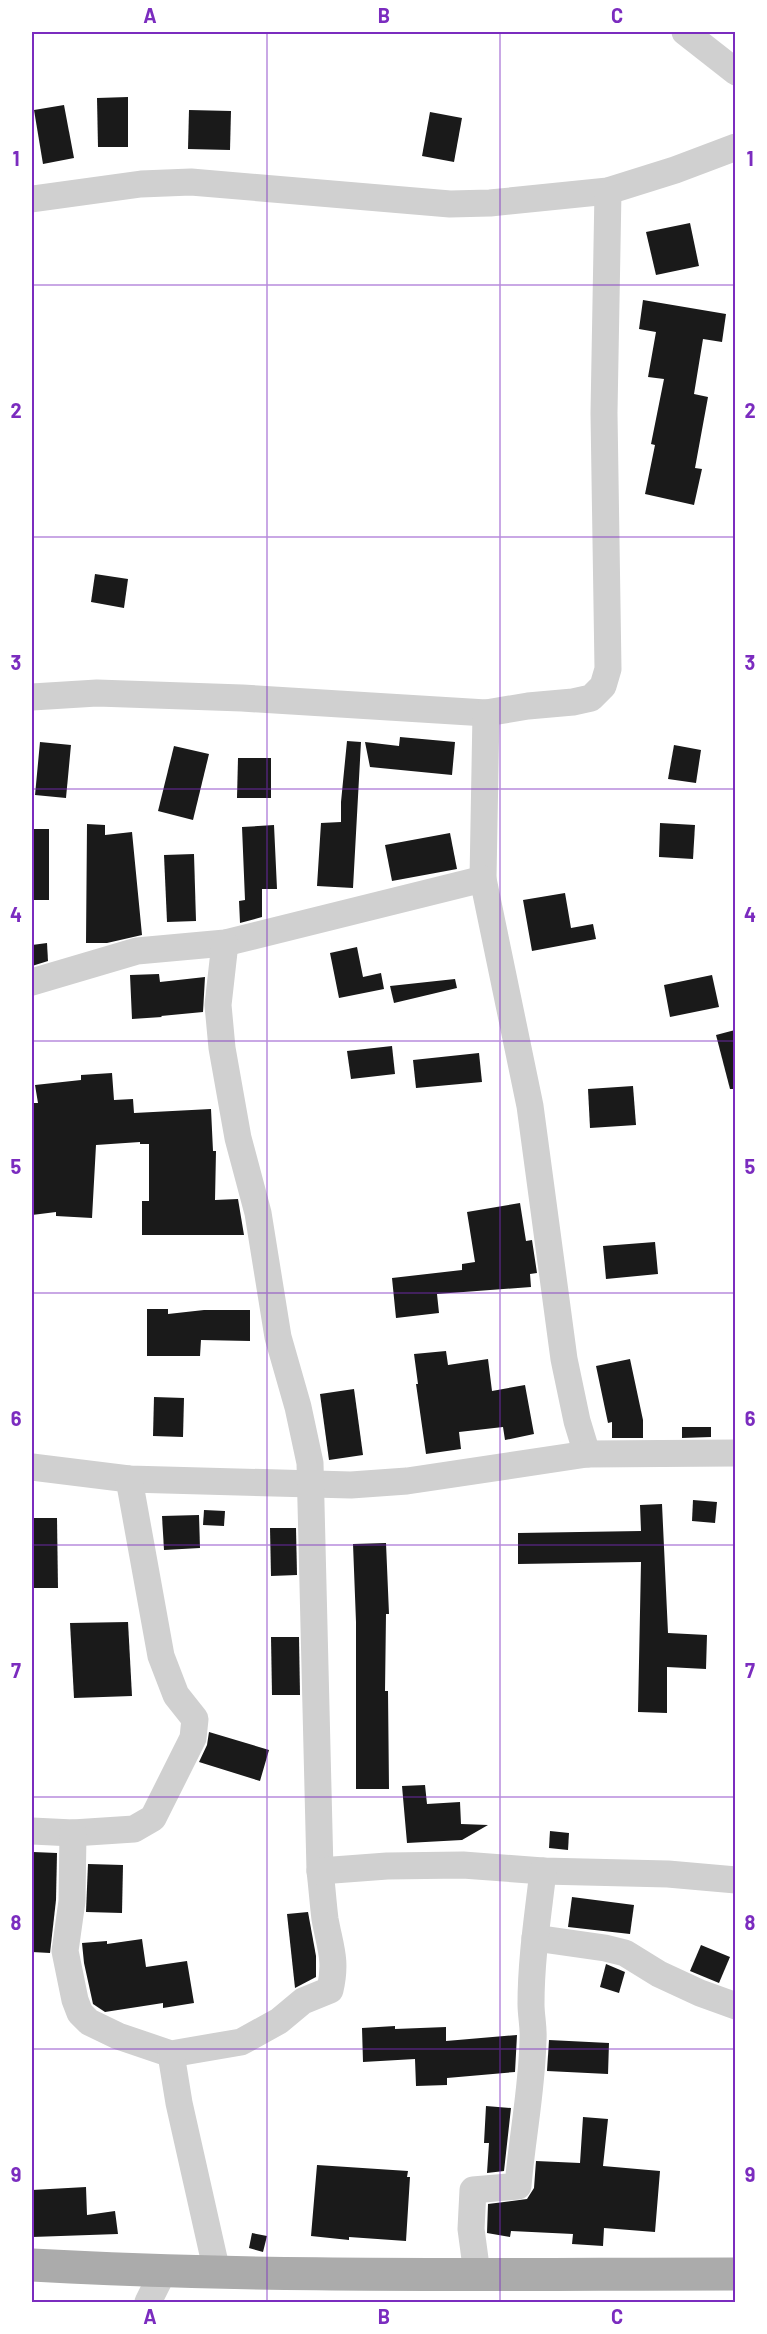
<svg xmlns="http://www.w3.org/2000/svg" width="767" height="2334" font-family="Barlow,sans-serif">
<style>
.building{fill:#1a1a1a}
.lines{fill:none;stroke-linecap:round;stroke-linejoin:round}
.minor{stroke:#d0d0d0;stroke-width:27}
.major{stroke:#ababab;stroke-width:33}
.grid{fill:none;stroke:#7b2cbf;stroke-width:1.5;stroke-opacity:0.55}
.neatline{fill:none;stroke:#7b2cbf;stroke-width:2}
.grid-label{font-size:20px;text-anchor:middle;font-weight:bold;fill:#7b2cbf}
</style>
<rect width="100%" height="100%" fill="#fff"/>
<g class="building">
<polygon points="128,97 128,147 98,147 97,98"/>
<polygon points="64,105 74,158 43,164 34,110"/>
<polygon points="189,110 231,111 230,150 188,149"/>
<polygon points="430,112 462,118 454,162 422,156"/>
<polygon points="690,223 699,266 656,275 646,232"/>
<polygon points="643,300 726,314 722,342 703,339 694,394 708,397 695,468 702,469 694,505 645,494 655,445 651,444 664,379 648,377 656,332 639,329"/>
<polygon points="95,574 128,579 124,608 91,602"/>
<polygon points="400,737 455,742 452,775 370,767 365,742 399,746"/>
<polygon points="347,741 361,742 353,888 317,886 321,823 341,822 341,802"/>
<polygon points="40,742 71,745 66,798 35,795"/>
<polygon points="674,745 701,750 696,783 668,779"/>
<polygon points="174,746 209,754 193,820 158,811"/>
<polygon points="238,758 271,758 271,798 237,798"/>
<polygon points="660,823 695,825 693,859 659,857"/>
<polygon points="87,824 105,825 105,835 132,832 142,935 107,943 86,943"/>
<polygon points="274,825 277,889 262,889 262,917 240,923 239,901 245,900 242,827"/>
<rect x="32" y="829" width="17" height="71"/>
<polygon points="450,833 457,869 392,881 385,845"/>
<polygon points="194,854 196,921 167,922 164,855"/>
<polygon points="565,893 571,928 593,924 596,939 532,951 523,900"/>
<polygon points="47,943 48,961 32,966 32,945"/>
<polygon points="357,947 363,977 381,973 384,989 339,998 330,953"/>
<polygon points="159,974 160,982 205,977 203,1012 161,1016 162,1017 132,1019 130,975"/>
<polygon points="712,975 719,1007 670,1017 664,985"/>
<polygon points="455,979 457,988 394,1003 390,986"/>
<polygon points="735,1030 735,1089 730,1089 716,1035"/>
<polygon points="392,1046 395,1074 351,1079 347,1051"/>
<polygon points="479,1053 482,1082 416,1088 413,1060"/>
<polygon points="112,1073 114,1100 133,1099 134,1113 211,1109 213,1151 216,1151 215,1200 238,1199 244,1235 142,1235 142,1201 149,1201 149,1144 140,1144 140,1142 96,1145 92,1218 56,1216 56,1212 32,1215 32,1103 38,1103 35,1085 81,1080 81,1075"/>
<polygon points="633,1086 636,1125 590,1128 588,1089"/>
<polygon points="520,1203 526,1241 532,1240 537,1273 530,1274 531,1287 437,1294 439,1313 396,1318 392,1278 462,1270 462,1264 475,1262 467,1212"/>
<polygon points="655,1242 658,1274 606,1279 603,1246"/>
<polygon points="147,1309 168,1309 168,1314 204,1310 250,1310 250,1341 201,1340 200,1356 147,1356"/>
<polygon points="446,1351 448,1365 488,1359 492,1391 525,1385 534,1434 505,1440 503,1427 459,1432 461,1449 426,1454 416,1384 418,1384 414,1354"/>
<polygon points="630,1359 643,1420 643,1438 612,1438 612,1422 608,1423 596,1366"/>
<polygon points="354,1389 363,1455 329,1460 320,1394"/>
<polygon points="154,1397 184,1398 183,1437 153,1436"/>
<polygon points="682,1427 711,1427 711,1437 682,1438"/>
<polygon points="693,1500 717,1502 715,1523 692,1521"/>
<polygon points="662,1504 668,1633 707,1635 706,1669 667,1667 667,1713 638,1712 641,1562 518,1564 518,1533 641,1531 640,1505"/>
<polygon points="204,1510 225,1511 224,1526 203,1525"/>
<polygon points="199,1515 200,1548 164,1550 162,1516"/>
<polygon points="32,1518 57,1518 58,1588 32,1588"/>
<polygon points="270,1528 296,1528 297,1575 271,1576"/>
<polygon points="386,1543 389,1614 386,1614 385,1691 388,1691 389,1789 356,1789 356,1622 353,1544"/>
<polygon points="128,1622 132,1696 74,1698 70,1623"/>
<polygon points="271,1637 299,1637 300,1695 272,1695"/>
<polygon points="209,1732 269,1750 260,1781 199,1762 207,1745"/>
<polygon points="425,1785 427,1804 460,1802 461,1824 488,1825 462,1840 407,1843 402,1786"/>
<polygon points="550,1831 569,1833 568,1850 549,1848"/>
<polygon points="33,1852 57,1853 56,1900 50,1953 32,1952"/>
<polygon points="88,1864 123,1865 122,1913 86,1912"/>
<polygon points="572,1897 634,1905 630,1934 568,1927"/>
<polygon points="308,1912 316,1956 316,1977 295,1988 287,1914"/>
<polygon points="142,1939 146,1967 187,1961 194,2003 163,2008 163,2003 105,2012 93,2004 84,1963 82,1943 107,1941 107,1944"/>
<polygon points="701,1945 730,1957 719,1983 690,1971"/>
<polygon points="606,1964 625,1972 619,1993 600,1987"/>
<polygon points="395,2026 395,2029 446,2027 446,2041 517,2035 515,2072 447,2078 447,2085 416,2086 415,2059 363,2062 362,2028"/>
<polygon points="549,2040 609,2043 608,2074 547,2071"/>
<polygon points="486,2106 511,2108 504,2171 487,2173 489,2143 484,2143"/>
<polygon points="583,2117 608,2119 603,2166 660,2171 655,2232 604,2228 603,2246 572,2244 573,2234 511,2231 510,2237 487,2233 488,2204 527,2199 534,2188 536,2161 580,2163"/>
<polygon points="317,2165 408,2171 407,2177 410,2177 406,2241 349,2237 349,2240 311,2236"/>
<polygon points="86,2187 87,2215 115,2211 118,2234 32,2237 32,2190"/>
<polygon points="252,2233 267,2236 263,2252 249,2248"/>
</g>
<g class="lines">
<g class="minor">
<polyline points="685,32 736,72"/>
<polyline points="32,199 141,184 191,182 450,204 490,203 608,191 675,170 736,147"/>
<polyline points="32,697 97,693 242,698 486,713 528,706 573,702 591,698 603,686 608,669 604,413 608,191"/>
<polyline points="486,713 483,879 530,1106 564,1359 577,1421 587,1454"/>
<polyline points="32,982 137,951 225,943 483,879"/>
<polyline points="32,1467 129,1479 351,1485 407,1481 587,1454 736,1453"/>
<polyline points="32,1831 73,1833 134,1829 153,1818 193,1738 195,1719 176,1695 161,1656 129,1479"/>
<path d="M73 1833 72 1901 65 1951 75 2000 80 2013 89 2022 118 2036 171 2054 241 2042 279 2021 303 2001 330 1990C337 1960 330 1947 325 1919 323 1903 322 1887 320 1871L310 1463 298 1407 278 1337 258 1213 238 1138 222 1048 218 1005 225 943"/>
<polyline points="320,1871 387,1866 463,1865 543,1871 668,1874 736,1880"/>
<polyline points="535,1938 605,1948 625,1953 659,1974 700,1993 736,2006"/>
<polyline points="171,2054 179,2103 217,2272"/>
<path d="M477 2274 471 2229 473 2190 518 2186C522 2138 532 2089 533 2040 534 2028 531 2016 531 2004 531 1959 538 1915 543 1871"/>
<polyline points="148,2302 163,2272"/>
</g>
<path class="major" d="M32 2265C266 2278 501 2274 736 2274"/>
</g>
<path class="grid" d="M267 32V2302M500 32V2302M32 285H736M32 537H736M32 789H736M32 1041H736M32 1293H736M32 1545H736M32 1797H736M32 2049H736"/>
<rect width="767" height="2334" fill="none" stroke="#ffffff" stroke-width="66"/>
<rect x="33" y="33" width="701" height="2268" class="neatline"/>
<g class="grid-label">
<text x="150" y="23">A</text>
<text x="384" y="23">B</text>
<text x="617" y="23">C</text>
<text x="16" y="166">1</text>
<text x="750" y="166">1</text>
<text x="16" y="418">2</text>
<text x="750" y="418">2</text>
<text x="16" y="670">3</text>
<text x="750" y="670">3</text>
<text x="16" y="922">4</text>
<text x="750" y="922">4</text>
<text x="16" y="1174">5</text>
<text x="750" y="1174">5</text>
<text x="16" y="1426">6</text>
<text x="750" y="1426">6</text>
<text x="16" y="1678">7</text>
<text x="750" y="1678">7</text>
<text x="16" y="1930">8</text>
<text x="750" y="1930">8</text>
<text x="16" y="2182">9</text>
<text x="750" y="2182">9</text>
<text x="150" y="2324">A</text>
<text x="384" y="2324">B</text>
<text x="617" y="2324">C</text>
</g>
</svg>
